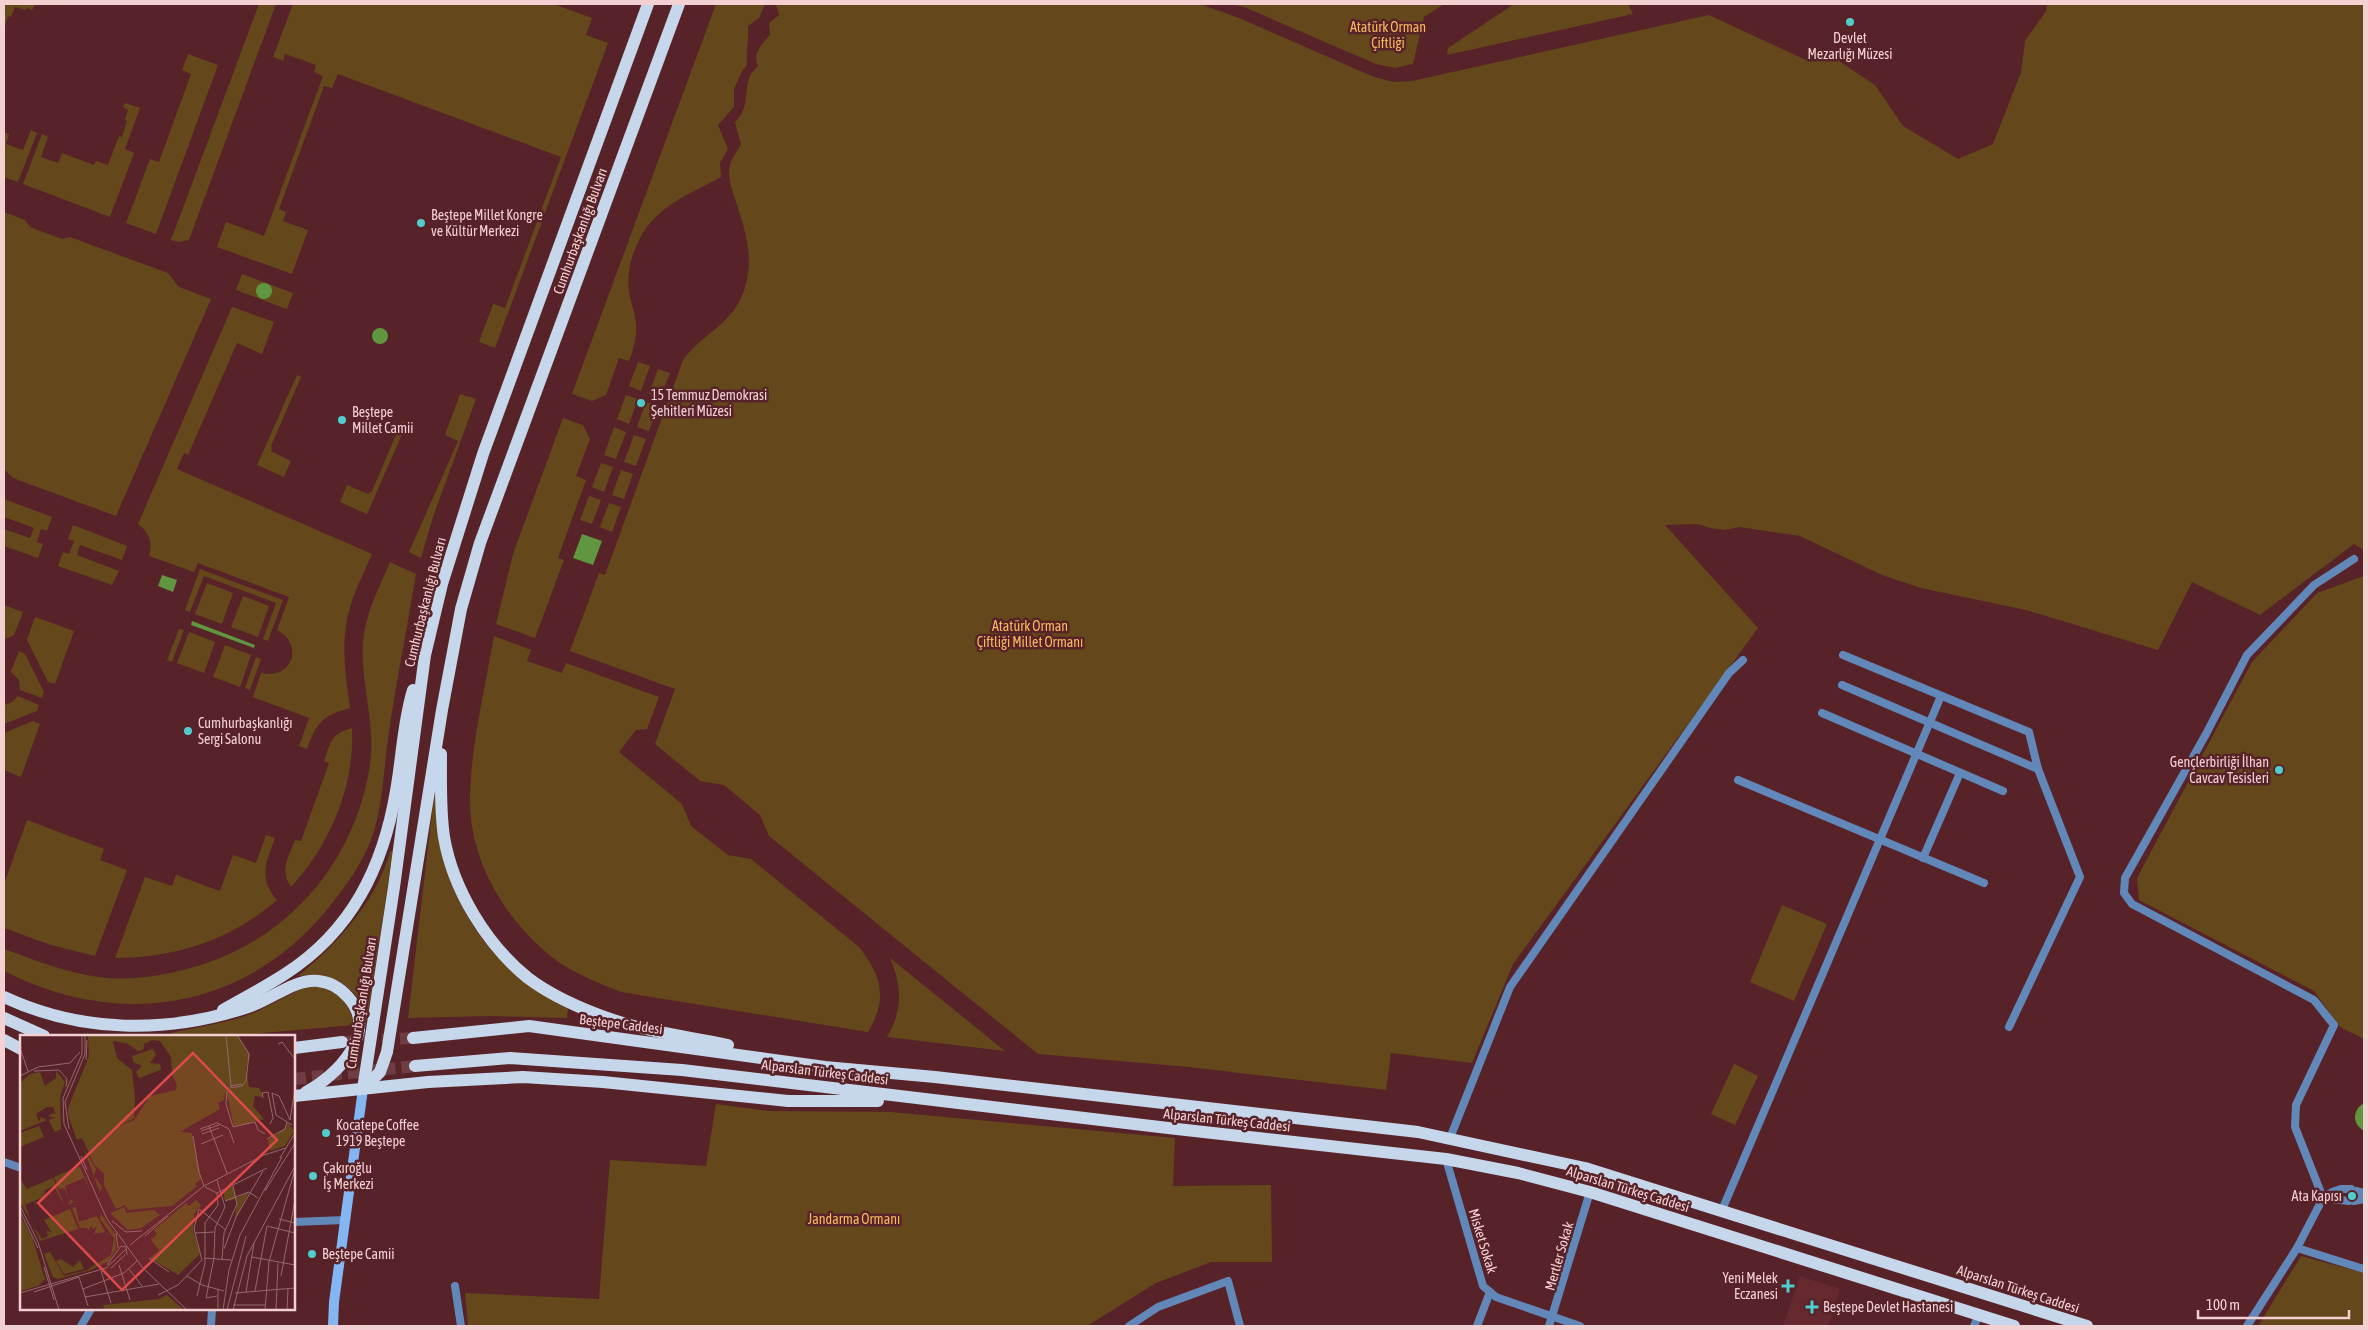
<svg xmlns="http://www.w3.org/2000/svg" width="2368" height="1330" font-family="'Asap Condensed',sans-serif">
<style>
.built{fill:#662930}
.green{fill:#64481c}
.water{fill:#60963f}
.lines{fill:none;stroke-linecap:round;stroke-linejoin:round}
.primary-tunnel{stroke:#6e3c41;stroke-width:12;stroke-dasharray:12 6;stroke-linecap:butt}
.minor{stroke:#6288b9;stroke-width:8}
.secondary{stroke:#85b6f4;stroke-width:10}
.primary{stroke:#c7d7eb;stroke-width:12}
.poi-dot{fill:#52cdcd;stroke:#572228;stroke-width:2}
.labels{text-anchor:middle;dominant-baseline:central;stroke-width:5;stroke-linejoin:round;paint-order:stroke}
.park-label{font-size:14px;fill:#f7b95e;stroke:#572228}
.poi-label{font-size:14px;fill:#f3d0d1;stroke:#572228;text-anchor:start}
.street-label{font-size:14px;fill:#f3d0d1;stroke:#572228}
.inset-road{fill:none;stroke:#95686c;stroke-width:1}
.view{fill:#dc4a4a;fill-opacity:0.15;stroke:#dc4a4a;stroke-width:2.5}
.inset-edge{fill:none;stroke:#f3d0d1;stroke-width:2.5}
</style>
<rect width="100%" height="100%" fill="#572228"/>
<polygon class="built" points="1800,1276 1840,1289 1828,1326 1783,1326"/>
<g class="green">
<polygon points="4,4 35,4 32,10 27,8 26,10 15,7 11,17 8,16 4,29"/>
<polygon points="259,4 276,4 189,240 179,242 171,240"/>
<polygon points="293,4 553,4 592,18 586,35 608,43 495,348 479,342 493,304 505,308 561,157 338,74 332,88 324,86 279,209 286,212 283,221 308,230 292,274 217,247 226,222 264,236 323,76 314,72 316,65 285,54 283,61 273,57"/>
<path d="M716 4H765L759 18 748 26C749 40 746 52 747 65L741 73 734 89V107L718 125 728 149 720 163 721 177C684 197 651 208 635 249 630 261 627 277 629 291 629 297 632 303 633 309 639 328 636 343 629 361L619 358 606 395 592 401 572 394Z"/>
<path d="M776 4H1200L1239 18 1374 77 1394 82 1412 81 1709 15 1810 62 1830 55 1875 85 1903 126 1958 159 1993 144 2021 72 2025 41 2046 11 2047 4H2364V550L2354 544 2260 615 2192 582 2158 650 2026 610 1921 588 1882 575 1800 536 1739 527 1725 530 1710 528 1698 524 1665 525 1758 628 1513 964 1472 1063 1391 1053 1386 1090 1189 1067 1038 1054 769 836 760 815 724 785 700 781 655 744 675 689 570 651 599 573 605 575 683 360C700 336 730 325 742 296 756 262 746 232 735 199 732 189 727 176 730 165 731 159 737 151 741 145L735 122C751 106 743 92 750 76 751 73 755 69 758 66 752 54 762 44 770 35L769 23 779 15Z"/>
<polygon points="1230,4 1444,4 1424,17 1413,64 1395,68 1376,64 1244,7"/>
<polygon points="1514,4 1628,4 1633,14 1447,55 1448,48"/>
<polygon points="188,54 218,65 156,234 126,223 150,159 159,162 191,74 182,70"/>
<polygon points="125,103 140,108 125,149 134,153 110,217 23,184 42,134 48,137 41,157 58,163 62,153 94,165 96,161 108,165 119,136 122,137 127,121 125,120 128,110 123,107"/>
<polygon points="31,130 37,133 18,182 4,177 4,132 9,134 6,144 23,150"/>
<polygon points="4,212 25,220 30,227 62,239 70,237 168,273 179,287 211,299 116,516 13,478 4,469"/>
<polygon points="242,274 293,293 287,309 236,290"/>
<path d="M232 307 274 322 262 354 237 343 188 455 184 453 177 469 372 554C365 571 356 587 351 604 340 639 345 673 350 708 322 716 317 722 307 749L299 746 309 718 253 697 261 673C292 680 305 645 277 630L289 597 198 563 194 572 149 556C153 542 149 532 138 524Z"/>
<polygon points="638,362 650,366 641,391 629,386"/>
<polygon points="658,369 670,373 660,398 649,394"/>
<polygon points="297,375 301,377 271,446 272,447 271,451 291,461 284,477 257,465"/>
<polygon points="460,394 476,399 433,517 421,558 409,552 458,441 445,435"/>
<polygon points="626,395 638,399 629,424 617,419"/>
<polygon points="646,402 658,406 649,431 637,427"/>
<polygon points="563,418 583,425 590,439 576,476 586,480 558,558 564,560 535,638 496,624 513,554"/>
<polygon points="402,421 407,423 367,514 340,502 347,485 368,494 372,491"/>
<polygon points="614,427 626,432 616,459 604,455"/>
<polygon points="634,435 646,439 636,466 624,462"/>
<polygon points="601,463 613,467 604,492 592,487"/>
<polygon points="621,470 633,474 624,499 612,495"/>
<polygon points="589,496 601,500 592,524 580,520"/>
<polygon points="4,499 52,517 47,531 41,529 37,542 43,544 38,558 4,546 4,529 30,538 34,528 4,517"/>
<polygon points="609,503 621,507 612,532 600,527"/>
<polygon points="73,525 127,546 122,560 80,545 77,555 119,571 112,585 58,566 63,552 69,554 74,541 68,539"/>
<path d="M390 562 416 574C407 629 396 683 388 738 384 769 383 801 374 831 365 861 344 889 325 912 242 1011 117 1029 4 971V949C37 961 70 974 105 978 132 980 161 976 187 969 285 944 355 864 370 765 376 723 360 682 363 641 366 612 379 588 390 562Z"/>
<polygon points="200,569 283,600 268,641 263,639 276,603 204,576 190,612 185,610"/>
<polygon points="2364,576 2364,1039 2340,1027 2314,991 2139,900 2137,878 2252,662 2317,593"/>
<polygon points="207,583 233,593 222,624 195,614"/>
<polygon points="243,596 269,606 258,637 231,627"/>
<polygon points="4,605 23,612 14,635 4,640"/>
<polygon points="35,617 74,631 55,684 48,682 27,640"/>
<polygon points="179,629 184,630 172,662 167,660"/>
<polygon points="189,632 215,642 204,673 177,663"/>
<path d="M494 636 531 650 527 661 562 673 566 663 659 697 647 729 636 730 619 752 682 804 691 826 728 855 751 859 859 947C882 976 888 999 868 1032L621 992C598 983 573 973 553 958 505 920 469 860 470 798 471 744 485 689 494 636Z"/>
<polygon points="225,645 251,655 240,687 213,677"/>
<polygon points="19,651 25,654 44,692 42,698 20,690 19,680 11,672"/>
<polygon points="256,657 261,659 250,690 245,688"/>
<polygon points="18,696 39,705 37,711 4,724 4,705 12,702"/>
<polygon points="33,721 40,724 21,777 4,770 4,733"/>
<path d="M352 728C355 786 330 845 291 887 279 871 289 856 295 840L301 841 329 763 324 761C331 741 331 734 352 728Z"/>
<path d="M435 787C439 843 441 873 471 922 478 933 485 944 494 953 517 973 543 990 568 1008L567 1018 492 1016 408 1018Z"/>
<polygon points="27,820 104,849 100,860 127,870 95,956 51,945 4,928 4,884"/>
<path d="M266 835 275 838C266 863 258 877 277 900 231 940 176 958 115 958L145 877 172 886 176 875 220 891 233 855 256 863Z"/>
<path d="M393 850 367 1021H365C361 985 331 972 298 976 337 944 376 902 390 852Z"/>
<polygon points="1782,905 1827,924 1794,1001 1750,982"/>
<path d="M890 958 1005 1051 887 1037C903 1010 902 986 890 958Z"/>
<path d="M311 985C336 991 349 998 354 1025L229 1036H172L171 1033C200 1026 231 1023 258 1011 276 1002 293 992 311 985Z"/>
<polygon points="1734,1064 1758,1076 1735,1125 1711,1114"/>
<polygon points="716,1104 768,1111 891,1112 1175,1138 1173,1186 1271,1185 1272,1262 1211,1262 1156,1283 1087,1326 468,1326 465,1293 599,1299 610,1160 706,1166"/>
<polygon points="2301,1256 2364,1273 2364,1326 2258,1326"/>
</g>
<g class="water">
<circle cx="264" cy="291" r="8"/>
<circle cx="380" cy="336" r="8"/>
<polygon points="582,534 602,541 593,565 573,558"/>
<polygon points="162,575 177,580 173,592 158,586"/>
<polygon points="192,621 255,645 254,648 191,625"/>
<path d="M2364 1103V1131C2352 1124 2352 1110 2364 1103Z"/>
</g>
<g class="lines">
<g class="primary-tunnel">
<polyline points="346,1042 413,1038"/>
<polyline points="294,1079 415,1066"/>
</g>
<g class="minor">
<polyline points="1843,655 2029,732 2038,769 2080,877 2009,1027"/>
<polyline points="1842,685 2038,769"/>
<polyline points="1822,713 2003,791"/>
<polyline points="1738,780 1984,883"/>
<polyline points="1923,858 1960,773"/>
<polyline points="1450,1138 1510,987 1729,673 1743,660"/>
<polyline points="1446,1159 1483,1286 1496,1297 1580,1326"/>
<polyline points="4,1162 21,1168"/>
<polyline points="2356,1191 2364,1193"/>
<polyline points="2323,1198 2295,1127 2296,1105 2334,1025 2314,1000 2132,904 2124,893 2125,878 2206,734 2247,655 2314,585 2354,559"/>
<polyline points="2323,1198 2349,1201"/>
<polyline points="2354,1201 2364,1199"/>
<polyline points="1722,1210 1941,696"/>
<polyline points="294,1222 345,1220"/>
<polyline points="2297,1248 2364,1269"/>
<polyline points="455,1286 461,1326"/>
<polyline points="81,1326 91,1309"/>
<polyline points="211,1326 212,1309"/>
<polyline points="1129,1326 1158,1307 1228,1281 1240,1326"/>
<polyline points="1477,1326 1490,1292"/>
<polyline points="1549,1326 1590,1192"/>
<polyline points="1974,1326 1979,1314"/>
<polyline points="2247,1326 2297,1248 2323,1198 2332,1192 2341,1189 2351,1189"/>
</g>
<polyline class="secondary" points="333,1326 334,1302 363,1089"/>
<g class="primary">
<path d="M441 754C441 782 440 810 444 837 453 890 487 945 528 978 553 997 584 1010 613 1020 648 1032 691 1037 728 1045"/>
<path d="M4 997C81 1033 167 1034 248 1007 271 1000 293 979 318 981 329 982 340 988 348 997 380 1032 337 1076 306 1092"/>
<path d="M223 1010C244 998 265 987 285 974 352 931 383 867 396 791 402 758 403 722 413 690"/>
<polyline points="4,1018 44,1036"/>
<polyline points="413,1038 529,1026 825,1067 935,1077 1418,1132 1585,1168 2087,1326"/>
<polyline points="4,1040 21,1049"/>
<polyline points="294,1048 342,1042"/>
<polyline points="415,1066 510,1058 682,1070 1168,1128 1446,1159 1518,1173 1590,1192 2014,1326"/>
<polyline points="363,1089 380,1072 387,1052 442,710 461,609 480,543 679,4"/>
<polyline points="363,1089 394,887 425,655 442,584 483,454 648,4"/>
<polyline points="294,1096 428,1082 523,1077 603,1082 788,1101 878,1101"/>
</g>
</g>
<g class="poi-dot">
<circle cx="1850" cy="22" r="5"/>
<circle cx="421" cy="223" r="5"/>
<circle cx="641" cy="403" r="5"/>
<circle cx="342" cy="420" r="5"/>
<circle cx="188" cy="731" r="5"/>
<circle cx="2279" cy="770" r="5"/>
<circle cx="326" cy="1133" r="5"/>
<circle cx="313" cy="1176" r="5"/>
<circle cx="2352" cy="1196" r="5"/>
<circle cx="312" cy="1254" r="5"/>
<path d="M1785.5 1278.5h5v5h5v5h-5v5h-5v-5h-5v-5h5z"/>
<path d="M1809.5 1299.5h5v5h5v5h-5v5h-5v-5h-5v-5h5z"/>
</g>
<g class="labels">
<g class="park-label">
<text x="1388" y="27">Atatürk Orman<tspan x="1388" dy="16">Çiftliği</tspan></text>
<text x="1030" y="626">Atatürk Orman<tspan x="1030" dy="16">Çiftliği Millet Ormanı</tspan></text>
<text x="854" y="1219">Jandarma Ormanı</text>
</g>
<g class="poi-label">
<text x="1850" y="38" text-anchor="middle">Devlet<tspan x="1850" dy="16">Mezarlığı Müzesi</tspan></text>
<text x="431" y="215">Beştepe Millet Kongre<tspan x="431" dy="16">ve Kültür Merkezi</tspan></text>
<text x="651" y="395">15 Temmuz Demokrasi<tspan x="651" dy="16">Şehitleri Müzesi</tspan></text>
<text x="352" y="412">Beştepe<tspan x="352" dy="16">Millet Camii</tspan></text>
<text x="198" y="723">Cumhurbaşkanlığı<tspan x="198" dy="16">Sergi Salonu</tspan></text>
<text x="2269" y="762" text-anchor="end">Gençlerbirliği İlhan<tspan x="2269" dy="16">Cavcav Tesisleri</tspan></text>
<text x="336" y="1125">Kocatepe Coffee<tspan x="336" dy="16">1919 Beştepe</tspan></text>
<text x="323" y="1168">Çakıroğlu<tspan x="323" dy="16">İş Merkezi</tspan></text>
<text x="2342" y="1196" text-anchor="end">Ata Kapısı</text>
<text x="322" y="1254">Beştepe Camii</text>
<text x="1778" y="1278" text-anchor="end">Yeni Melek<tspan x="1778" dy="16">Eczanesi</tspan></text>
<text x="1823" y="1307">Beştepe Devlet Hastanesi</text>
</g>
<g class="street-label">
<text transform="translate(580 231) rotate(-70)">Cumhurbaşkanlığı Bulvarı</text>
<text transform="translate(425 602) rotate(-76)">Cumhurbaşkanlığı Bulvarı</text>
<text transform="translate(361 1003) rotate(-81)">Cumhurbaşkanlığı Bulvarı</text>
<text transform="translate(621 1024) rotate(7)">Beştepe Caddesi</text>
<text transform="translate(825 1072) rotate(7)">Alparslan Türkeş Caddesi</text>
<text transform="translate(1227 1120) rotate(6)">Alparslan Türkeş Caddesi</text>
<text transform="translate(1628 1189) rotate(17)">Alparslan Türkeş Caddesi</text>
<text transform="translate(1483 1241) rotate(73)">Misket Sokak</text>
<text transform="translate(1559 1256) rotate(-74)">Mertler Sokak</text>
<text transform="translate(2018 1289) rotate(18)">Alparslan Türkeş Caddesi</text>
</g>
</g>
<g transform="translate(20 1035)">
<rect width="275" height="275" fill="#572228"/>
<path d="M68 0H144L145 4V0H218L230 20 226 34 229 52 239 53 242 59V62L235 61 233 71 244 84 214 92 206 55 204 65 198 68 200 74 160 97 172 98 181 144 175 149 177 151 152 171 108 175 105 170 96 174 84 150V139L74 129 62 103 57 105 48 80V73L69 21ZM132 5 140 6 151 22 152 39 157 51 156 55 130 61 114 85 97 92 114 83 115 63 112 35 97 23 93 6 108 9 118 16 123 15 125 6V9ZM133 14 136 20 130 28 140 29 141 35 119 43 116 37 122 31 113 27 112 21ZM36 36 45 47 40 62 41 94 35 97 33 94 29 85 36 82H29L32 78 36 79 33 72H27L16 79 19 87 21 82 27 85 0 96V48L10 39 20 37 25 51 36 43ZM268 88 274 96 265 111 250 116 248 105 265 94ZM19 91 24 102 0 112V98ZM63 112 76 134 74 141 82 152 80 157ZM58 132H60L72 159 64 143 45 151 49 164 54 167 48 170 50 166 44 153 39 154 34 142ZM33 143 45 171 34 151 25 155 24 162 21 156 23 162 14 166 17 172 13 166 5 170 11 186 0 167V144L7 154ZM213 151 217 163 229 157 215 185 217 164 205 166 203 156ZM176 165 181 170 174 179 173 195 180 219 158 240 130 223 139 215 131 205 137 199 134 195 166 168 169 171ZM56 172 59 187 77 181 85 197 74 199 77 191 73 194 71 191 68 196 67 193H60L52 173ZM105 172 106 178 134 175 140 180 121 193 108 195 90 178ZM50 174 58 194 20 206 13 190 22 204 28 201 26 195 32 198 24 185ZM81 179 95 199 96 214 89 226 71 235 38 244 33 242 24 219 30 217 44 241 67 235 91 220 94 203 80 184ZM0 180 12 202 25 244 18 251 0 256ZM41 224 53 232 60 225 64 234 44 239 36 226ZM147 260 164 275H85L83 270 139 264Z" fill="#64481c" fill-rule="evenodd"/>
<path class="inset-road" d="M62 0V19L43 63 44 89 87 184 122 232 167 275M206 0 211 51M217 0 229 19 226 46 222 51M258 9 262 7 275 24M0 13 8 36M66 25 67 5M14 36 39 35 47 44 46 52M0 41 18 32 50 28 60 17M221 49 222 51 211 53V51ZM207 56 206 69 213 92 235 87 238 95 245 99M243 63 242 58 248 57 253 83 250 89M270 85 259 61 252 58 256 80 272 90M270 85 275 54M189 91 207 138M49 94 45 67 65 19V0M180 94 197 88 209 94 214 108M181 96 199 90M182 99 199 93M173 101 179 137 184 151M247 104 265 94 267 87M181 109 203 100M61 121 67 135M260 123 275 98M185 152 197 158 247 133M245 156 275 108M205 166 229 157 238 163M0 171 18 207 39 275M0 176 18 213M259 184 275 188M92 186 106 197 122 196M247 191 275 198M96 198 98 213M175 198 194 197M125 201 148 181M110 210 184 151 244 120 266 113M204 214 216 182 243 136M232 222 275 230M129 223 149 237M184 223 211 225M202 224 204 198 217 169 213 151M87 230 101 211 106 212 107 220M99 230 110 265M24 232 34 265M91 233 105 220M109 234 122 251M81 236 91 268M167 241 182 250 204 256M261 241 275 165M59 242 68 271M63 254 104 238 117 226M198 254V273M235 256 247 191M14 257 59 242M226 257 234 208M0 258 86 233 106 214M215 258 275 253M138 260 158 250 182 225 174 194 179 174 206 195M177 261 185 228V188L198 170 197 158M197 261 186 263 194 223 195 193 205 172 197 145M65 262 139 249M213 270H245M203 275 209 235 220 200 262 122M207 275 226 201M213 275 227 221 275 131M245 275 249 227 275 134M256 275 258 228M267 275 268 254"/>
<path class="view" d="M173 18 257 105 102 255 18 168Z"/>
<rect width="275" height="275" class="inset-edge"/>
</g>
<rect width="2368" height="1330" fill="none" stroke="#f3d0d1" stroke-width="10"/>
<path d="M2198 1310v8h151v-8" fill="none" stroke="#f3d0d1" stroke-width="2.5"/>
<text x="2206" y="1310" font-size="15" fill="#f3d0d1" stroke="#572228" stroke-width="4" paint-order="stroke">100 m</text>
</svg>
